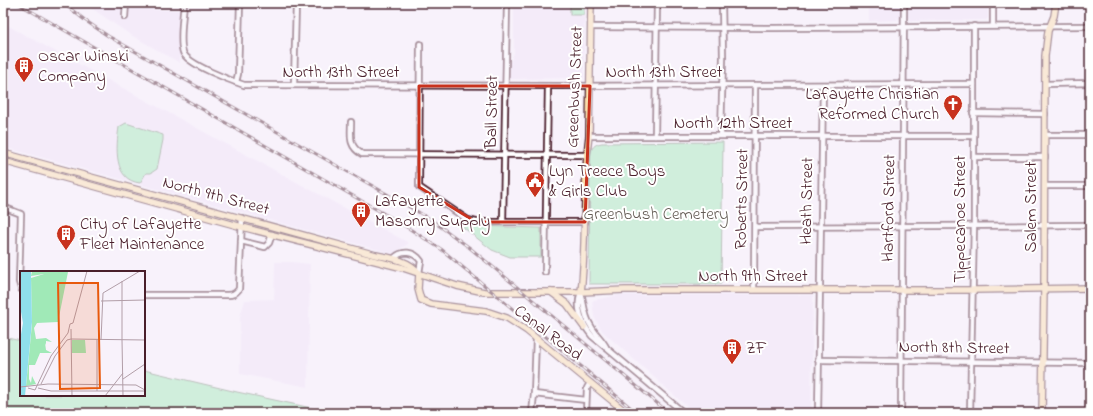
<svg xmlns="http://www.w3.org/2000/svg" width="1093" height="416" font-family="'Indie Flower',sans-serif">
<style>
.built{fill:#f0e3f7}
.green{fill:#a0e9b7;stroke:#758471}
.lines{fill:none;stroke-linecap:round;stroke-linejoin:round}
.minor-casing{stroke:#4a1f2b;stroke-width:8}
.major-casing{stroke:#4a1f2b;stroke-width:8}
.minor{stroke:#fff;stroke-width:4.5}
.major{stroke:#faddab;stroke-width:5.5}
.rail-casing{stroke:#4a1f2b;stroke-width:3}
.rail{stroke:#fff;stroke-width:1.5;stroke-dasharray:4.5;stroke-linecap:butt}
.marked{fill:none;stroke:#c8321e;stroke-width:3;stroke-linejoin:round}
.labels{text-anchor:middle;dominant-baseline:central;stroke-width:4;stroke-linejoin:round;paint-order:stroke}
.poi-label{font-size:17px;fill:#4a1f2b;stroke:#fff;text-anchor:start}
.street-label{font-size:17px;fill:#4a1f2b;stroke:#fff}
.park-label{font-size:17px;fill:#645c55;stroke:#fff}
.inset-road{fill:none;stroke:#b29ea8;stroke-width:1}
.view{fill:#e8590c;fill-opacity:0.15;stroke:#e8590c;stroke-width:2}
.inset-edge{fill:none;stroke:#4a1f2b;stroke-width:2}
</style>
<rect width="100%" height="100%" fill="#f8f2fb"/>
<filter id="ink" filterUnits="userSpaceOnUse"><feTurbulence type="fractalNoise" baseFrequency=".025" numOctaves="2"/><feDisplacementMap in="SourceGraphic" scale="8" xChannelSelector="R" yChannelSelector="G"/><feConvolveMatrix kernelMatrix="1 2 1 2 8 2 1 2 1" color-interpolation-filters="sRGB"/></filter>
<g filter="url(#ink)">
<g class="built">
<polygon points="84,3 153,3 154,10 180,10 180,63 129,34"/>
<polygon points="513,3 585,3 584,78 510,79 510,63 514,53 514,7"/>
<polygon points="869,3 988,3 988,18 986,20 911,21 909,18 897,19 897,20 869,21"/>
<polygon points="3,23 409,243 393,254 3,147"/>
<polygon points="275,262 292,262 310,264 308,387 240,374 240,316 245,300 274,299"/>
<polygon points="619,295 813,295 811,413 694,413 602,331 594,317 592,302 594,300"/>
</g>
<g class="green">
<rect x="570" y="3" width="14" height="12"/>
<path d="M126 123 163 135V140L157 169 151 173H146L140 183C113 180 116 147 119 127Z"/>
<path d="M723 142 721 284H589L590 156C591 148 594 144 602 143Z"/>
<polygon points="462,221 472,226 541,228 541,257 510,257 492,250 459,224"/>
<polygon points="3,337 21,341 21,395 144,395 144,370 237,392 335,413 3,413"/>
</g>
<g class="lines">
<defs>
<g id="minor">
<path d="M184 3C183 16 179 41 183 52 186 64 232 81 244 85L557 86 974 84"/>
<polyline points="125,17 126,3"/>
<polyline points="993,26 993,3"/>
<polyline points="591,27 774,28 1090,26"/>
<polyline points="420,44 419,187 468,220 476,222 585,222"/>
<polyline points="236,82 238,74 240,3"/>
<polyline points="1045,84 1090,83"/>
<polyline points="294,85 296,3"/>
<polyline points="973,113 1045,114"/>
<path d="M351 122C351 136 348 146 362 154L587 155"/>
<polyline points="721,135 723,57 722,3"/>
<polyline points="1045,135 1090,135"/>
<polyline points="589,136 974,136"/>
<polyline points="655,136 657,3"/>
<polyline points="974,157 1045,157"/>
<polyline points="1045,186 1090,186"/>
<polyline points="3,207 21,214 19,282 21,289"/>
<polyline points="503,222 507,3"/>
<polyline points="755,227 1090,225"/>
<polyline points="241,241 265,247 269,243 272,234"/>
<path d="M394 258C402 250 414 251 421 261L419 273"/>
<polyline points="545,272 548,86"/>
<polyline points="754,290 755,85"/>
<path d="M581 292C575 307 582 324 592 336L684 413"/>
<path d="M581 292C584 304 584 316 591 326 595 334 602 339 606 347"/>
<path d="M144 295H227C233 295 235 294 239 289L242 218"/>
<polyline points="818,360 1090,363"/>
<polyline points="534,394 586,400"/>
<polyline points="532,413 534,394 536,339"/>
<polyline points="586,413 587,388 590,383"/>
<polyline points="818,413 823,85"/>
<polyline points="901,413 904,3"/>
<polyline points="970,413 974,225 974,26"/>
</g>
<g id="major">
<path d="M3 153 376 255C392 258 408 260 419 273"/>
<polyline points="3,161 242,227 403,268 457,286 484,292 581,292 625,290 973,290 1090,288"/>
<polyline points="419,273 418,289 421,300 431,304 486,311 507,318 527,331 627,413"/>
<polyline points="551,292 567,304 584,327"/>
<path d="M581 292C587 240 582 188 589 136L591 3"/>
<polyline points="1042,413 1044,289 1045,56 1048,31 1054,16 1056,3"/>
</g>
</defs>
<use href="#minor" class="minor-casing"/>
<use href="#major" class="major-casing"/>
<use href="#minor" class="minor"/>
<use href="#major" class="major"/>
<defs>
<g id="rail">
<polyline points="17,3 402,224 441,249 637,413"/>
<polyline points="63,3 86,21 108,36 401,202 430,219 470,248 669,413"/>
</g>
</defs>
<use href="#rail" class="rail-casing"/>
<use href="#rail" class="rail"/>
</g>
</g>
<path d="M0 0H1093V416H0ZM419 86H590L585 222H476L419 187Z" fill="#f8f2fb" fill-opacity=".55" fill-rule="evenodd"/>
<path class="marked" d="M419 86H590L585 222H476L419 187Z"/>
<defs>
<symbol id="building-pin" viewBox="-11 -11 22 30"><path d="M0 17L-7.5 6A9.5 9.5 0 1 1 7.5 6Z" fill="#c8321e" stroke="#fff"/><path d="M-4-6H4V6H1V3H-1V6H-4ZM-2.5-4.3h1.7v1.8h-1.7ZM.8-4.3h1.7v1.8H.8ZM-2.5-1h1.7V.8h-1.7ZM.8-1h1.7V.8H.8Z" fill="#fff"/></symbol>
<symbol id="church-pin" viewBox="-11 -11 22 30"><path d="M0 17L-7.5 6A9.5 9.5 0 1 1 7.5 6Z" fill="#c8321e" stroke="#fff"/><path d="M-1.2-6h2.4v3.5h3.3v2.4h-3.3V6h-2.4V-.1h-3.3v-2.4h3.3Z" fill="#fff"/></symbol>
<symbol id="civic-pin" viewBox="-11 -11 22 30"><path d="M0 17L-7.5 6A9.5 9.5 0 1 1 7.5 6Z" fill="#c8321e" stroke="#fff"/><path d="M-.6-6.5H3V-4.5H.6V-3L4-1V1h2V6H-6V1h2V-1L-.6-3ZM-1.2 2.5V6h2.4V2.5Z" fill="#fff"/></symbol>
</defs>
<g fill-rule="evenodd">
<use href="#building-pin" x="13" y="55" width="22" height="30"/>
<use href="#church-pin" x="942" y="93" width="22" height="30"/>
<use href="#civic-pin" x="524" y="170" width="22" height="30"/>
<use href="#building-pin" x="350" y="200" width="22" height="30"/>
<use href="#building-pin" x="55" y="223" width="22" height="30"/>
<use href="#building-pin" x="721" y="337" width="22" height="30"/>
</g>
<g class="labels">
<g class="poi-label">
<text x="38" y="56">Oscar Winski<tspan x="38" dy="20">Company</tspan></text>
<text x="939" y="94" text-anchor="end">Lafayette Christian<tspan x="939" dy="20">Reformed Church</tspan></text>
<text x="549" y="171">Lyn Treece Boys<tspan x="549" dy="20">&amp; Girls Club</tspan></text>
<text x="375" y="201">Lafayette<tspan x="375" dy="20">Masonry Supply</tspan></text>
<text x="80" y="224">City of Lafayette<tspan x="80" dy="20">Fleet Maintenance</tspan></text>
<text x="746" y="348">ZF</text>
</g>
<g class="street-label">
<text x="341" y="72">North 13th Street</text>
<text x="664" y="72">North 13th Street</text>
<text transform="translate(575 87) rotate(-88)">Greenbush Street</text>
<text transform="translate(492 112) rotate(-89)">Ball Street</text>
<text x="733" y="123">North 12th Street</text>
<text transform="translate(216 196) rotate(15)">North 9th Street</text>
<text transform="translate(742 199) rotate(-89)">Roberts Street</text>
<text transform="translate(807 201) rotate(-89)">Heath Street</text>
<text transform="translate(1031 207) rotate(-90)">Salem Street</text>
<text transform="translate(889 208) rotate(-89)">Hartford Street</text>
<text transform="translate(960 219) rotate(-90)">Tippecanoe Street</text>
<text x="753" y="276">North 9th Street</text>
<text transform="translate(548 333) rotate(37)">Canal Road</text>
<text transform="translate(954 348) rotate(1)">North 8th Street</text>
</g>
<g class="park-label">
<text x="656" y="214">Greenbush Cemetery</text>
</g>
</g>
<g transform="translate(20 271)">
<rect width="125" height="125" fill="#f8f2fb"/>
<path d="M12 0H50L48 1 38 51 17 52 14 57 16 68 26 67 32 71 26 70V74L25 72 26 79 32 82H20L15 94H9V108L11 112 12 105 16 113 6 115 12 53 11 7 24 3 11 5ZM52 69H65L66 82H52Z" fill="#a0e9b7"/>
<path d="M1 0H11V5L12 51 5 125H0V69L3 52 0 35Z" fill="#8fdfeb"/>
<path class="inset-road" d="M102 10V69M81 30 125 29M51 58 52 125M51 68 125 69M77 69V120M81 69 83 22 120 0M102 69 103 125M103 108 125 93M21 113 35 85 47 69 51 68M0 116 28 113 116 114 125 119M8 117 15 119 31 85 48 62 50 53 53 52 67 0M18 117 31 120H124M85 125 103 102"/>
<path class="view" d="M38 12H78L80 117 40 118Z"/>
<rect width="125" height="125" class="inset-edge"/>
</g>
<rect width="1093" height="416" fill="none" stroke="#fff" stroke-width="16"/>
<rect x="8" y="8" width="1077" height="400" fill="none" stroke="#4a1f2b" stroke-width="1.5" filter="url(#ink)"/>
</svg>
